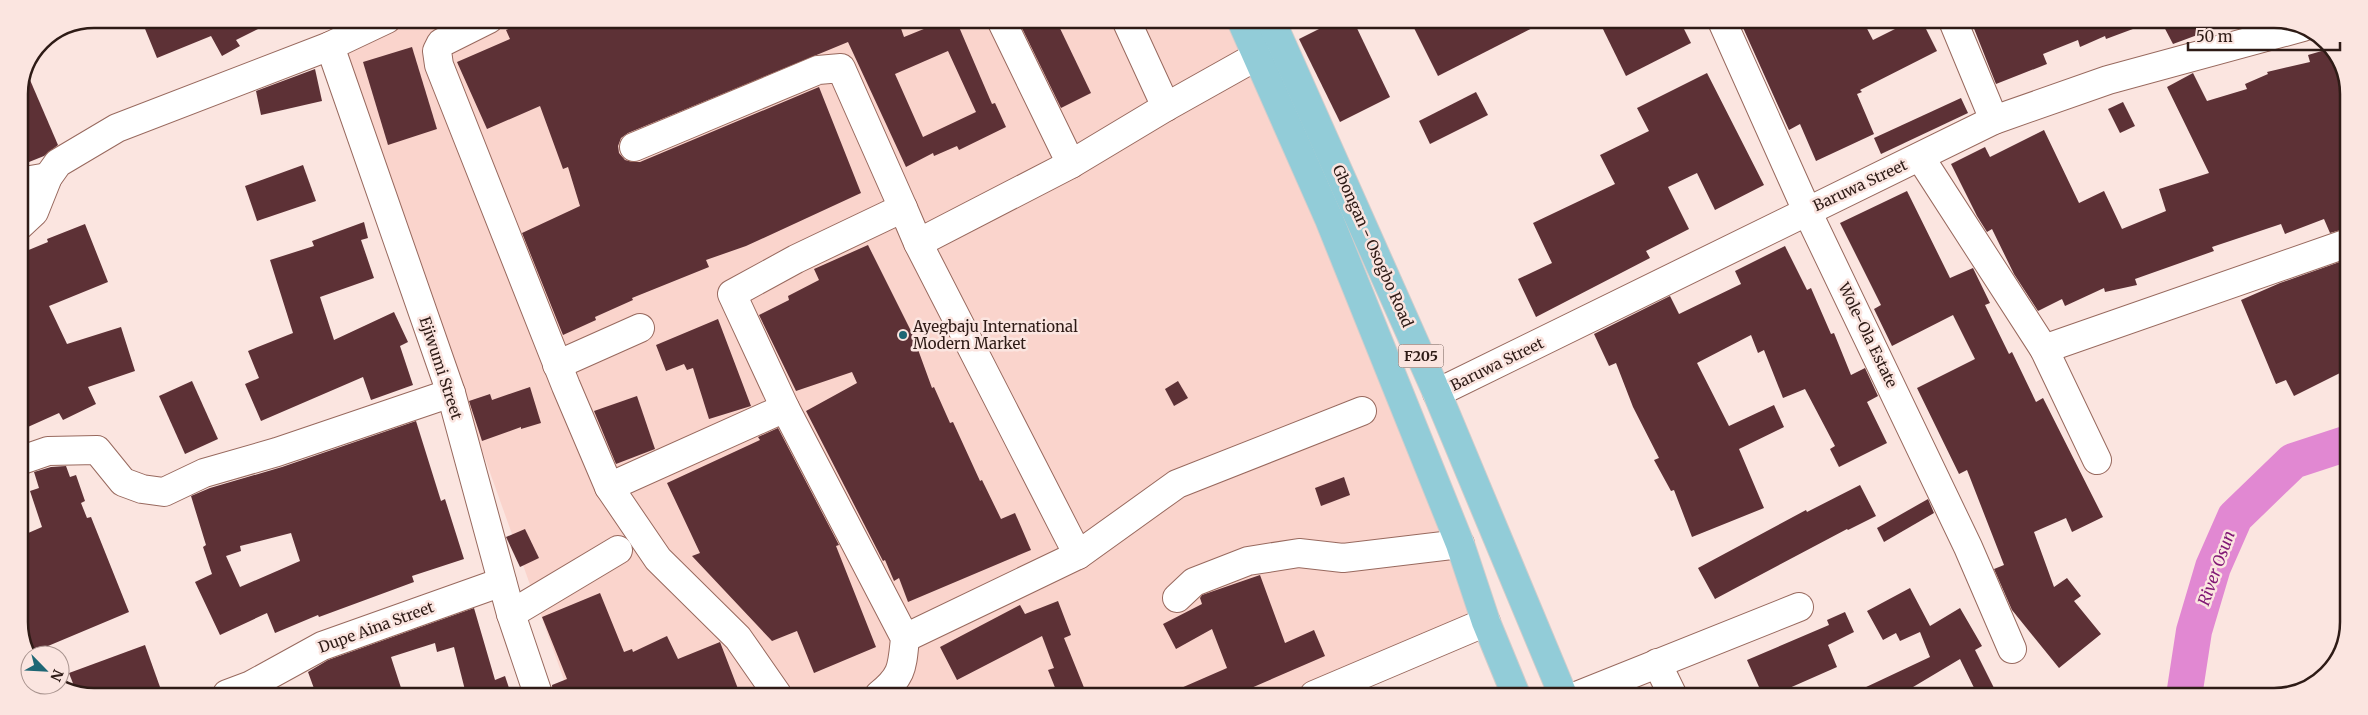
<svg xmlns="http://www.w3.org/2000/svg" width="2368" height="715" font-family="Merriweather,serif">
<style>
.built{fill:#fad4cc}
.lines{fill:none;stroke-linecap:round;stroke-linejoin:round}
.stream{stroke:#ab679a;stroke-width:6}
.river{stroke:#e188d2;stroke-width:36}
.building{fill:#5d3136;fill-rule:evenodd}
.minor-casing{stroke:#98695e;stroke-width:30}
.major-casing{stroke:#d1cdcc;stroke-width:30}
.minor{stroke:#fff;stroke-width:28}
.major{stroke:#92ccd8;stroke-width:28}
.poi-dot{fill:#1e6674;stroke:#fbe5e0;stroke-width:2}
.labels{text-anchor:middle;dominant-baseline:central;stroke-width:5;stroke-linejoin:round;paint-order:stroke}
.shield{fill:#fbe5e0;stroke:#6c5853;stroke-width:1}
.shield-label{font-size:14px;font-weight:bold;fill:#2e1b16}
.street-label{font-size:15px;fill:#2e1b16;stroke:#fbe5e0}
.poi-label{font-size:15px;fill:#2e1b16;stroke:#fbe5e0;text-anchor:start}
.water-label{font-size:16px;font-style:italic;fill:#811675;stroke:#fbe5e0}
.rim{fill:none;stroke:#2e1b16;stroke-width:2.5}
</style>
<rect width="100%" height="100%" fill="#fbe5e0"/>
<polygon class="built" points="406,19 1234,20 1481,617 1300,695 569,694 340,52"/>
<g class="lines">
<polyline class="stream" points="2194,631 2201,696"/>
<polyline class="river" points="2184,696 2194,631 2213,567 2235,517 2293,461 2348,443"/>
</g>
<g class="building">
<polygon points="141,19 278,19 236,40 240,46 222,56 211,36 157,58"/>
<path d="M530 19 808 20 811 28 834 20H898L904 37 946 20H956L992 104 995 103 1006 127 959 150 957 146 934 156 933 153 906 167 848 42 628 133 621 138 618 146 619 153 625 160 633 162H640L819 87 861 193 746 246 706 260 709 267 632 298 633 300 595 317 596 320 563 335 522 233 580 206 568 167 563 169 540 106 487 129 457 62 510 39 506 30ZM948 51 976 112 923 137 895 74Z"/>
<polygon points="1018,20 1056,20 1091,93 1061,108"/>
<polygon points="1337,20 1353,20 1390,97 1340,122 1299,39"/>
<polygon points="1410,20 1548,20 1438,76"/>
<polygon points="1599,21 1680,21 1691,43 1626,76"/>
<polygon points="1740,21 1863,21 1873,40 1911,21 1922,21 1937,51 1860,90 1862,92 1857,94 1874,134 1816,161 1800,124 1789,130"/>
<polygon points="1971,21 2149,21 2149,23 2106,39 2105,36 2080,47 2078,40 2043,54 2047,64 1996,84"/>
<polygon points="2161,21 2227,21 2227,24 2173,44"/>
<polygon points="412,47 437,129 388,145 363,62"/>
<polygon points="2332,48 2349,88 2348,228 2330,233 2324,219 2285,234 2281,224 2212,247 2214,251 2135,279 2137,285 2105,292 2104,288 2065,306 2062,299 2038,311 2014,274 1992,229 1987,232 1977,216 1951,164 1985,147 1990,157 2044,130 2079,203 2104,191 2122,229 2166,211 2159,189 2209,173 2167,87 2193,73 2207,101 2247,89 2245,84 2268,74 2267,72 2310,62 2308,55"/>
<polygon points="315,69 322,101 261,115 256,91"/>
<polygon points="27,73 58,145 44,156 19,166 19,93"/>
<polygon points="1707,73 1764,185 1715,210 1697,173 1668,187 1689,229 1646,251 1650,258 1536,317 1518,279 1552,263 1533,223 1615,184 1600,155 1649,131 1637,108"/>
<polygon points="1476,92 1488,115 1430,144 1419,121"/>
<polygon points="1961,98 1968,113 1881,154 1874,138"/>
<polygon points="2123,102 2135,126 2120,133 2108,109"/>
<polygon points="303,165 316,201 257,221 245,186"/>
<polygon points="1907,191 1950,278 1973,268 1990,303 1985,305 2009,354 2012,352 2036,402 2043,398 2103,517 2072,532 2066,518 2034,532 2054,587 2067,578 2081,596 2074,601 2101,634 2059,668 2012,610 1994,569 2004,565 1967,470 1959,474 1917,388 1975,359 1953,315 1892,346 1874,309 1881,305 1840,223"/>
<polygon points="364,222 368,238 361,240 374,278 320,297 334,340 394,312 408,342 400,346 413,385 371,400 363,377 261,421 245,384 259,378 248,351 293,333 270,260 314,246 312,241"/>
<polygon points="85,224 108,282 49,306 67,344 121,327 135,371 88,387 96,404 63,420 59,413 19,431 19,254 48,242 47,239"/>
<polygon points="868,245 912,333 932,388 934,387 950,423 953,422 980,481 982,480 1001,519 1015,513 1031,550 908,602 899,578 894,581 885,560 883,561 806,411 857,383 852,372 796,391 759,315 789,300 788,296 819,280 814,269"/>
<polygon points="1785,246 1807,290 1811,288 1831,334 1834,333 1851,375 1865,368 1878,396 1867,402 1887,443 1839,467 1830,449 1835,446 1805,389 1783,398 1764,350 1758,353 1751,335 1697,363 1729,426 1774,405 1784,427 1739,449 1764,508 1692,537 1674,490 1671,491 1654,460 1659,458 1633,407 1616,363 1609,366 1594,334 1670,296 1679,314 1741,284 1735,271"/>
<polygon points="2348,259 2348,369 2294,396 2286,380 2276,384 2241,300 2280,283"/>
<polygon points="718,319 751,406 709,419 693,368 687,370 684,364 666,371 656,345"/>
<polygon points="192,381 218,439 185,454 159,396"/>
<polygon points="1178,381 1188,398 1174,406 1165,389"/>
<polygon points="530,387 541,423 521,429 521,427 482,441 469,401 490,394 492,400"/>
<polygon points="637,396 655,449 616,464 594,411"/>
<path d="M416 421 441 501 445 499 464 559 412 576 414 582 319 617 318 615 275 633 267 613 220 635 195 582 212 574 203 547 206 545 191 496 210 488 282 467ZM291 533 300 561 240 587 226 556 241 551 240 546Z"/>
<polygon points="778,428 839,545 836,546 876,647 814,673 797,631 772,641 692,556 700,553 667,483 760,440 758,437"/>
<polygon points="66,466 70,477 76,475 85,501 81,503 87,518 91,517 129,612 48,646 52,655 30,655 19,627 19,537 42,527 30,491 39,488 34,472 51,467"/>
<polygon points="1344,477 1350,495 1321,506 1315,488"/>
<polygon points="1860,485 1876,516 1848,530 1847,529 1715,599 1698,568 1806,510 1807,512"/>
<polygon points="1928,499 1934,513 1884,542 1877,528"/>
<polygon points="525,529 539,558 520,567 506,537"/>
<polygon points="1260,575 1285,643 1314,630 1325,656 1235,695 1165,695 1227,668 1212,629 1176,649 1163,624 1202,604 1200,598 1202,595"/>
<polygon points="1910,588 1930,626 1960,608 1982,646 1975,650 1998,696 1978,696 1960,659 1898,696 1847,696 1930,657 1920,632 1900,641 1896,633 1883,640 1867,611"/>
<polygon points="600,593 624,652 632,649 633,652 667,636 678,659 720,642 740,694 553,694 552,685 567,679 542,617"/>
<polygon points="1058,601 1071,635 1064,638 1087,695 1058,695 1048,670 1054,668 1042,636 957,680 940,647 1020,605 1025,614"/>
<polygon points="474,608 495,680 505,676 511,694 462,694 461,691 465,690 454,647 437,652 435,643 391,657 403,694 316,694 308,672 328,660"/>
<polygon points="1845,612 1854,632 1828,645 1837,667 1771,696 1763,696 1747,660 1829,625 1827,620"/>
<polygon points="145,645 160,687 143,694 77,694 69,673"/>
</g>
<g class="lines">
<defs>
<g id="minor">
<polyline points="387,19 330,46 451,393 511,614 538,694"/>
<polyline points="489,19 441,43 437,51 439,65 566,386 609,487 658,559 738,638 777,694"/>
<polyline points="1001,20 1071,164"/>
<polyline points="1126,20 1166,107"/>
<polyline points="1722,21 1807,211 1968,547 2012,649"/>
<polyline points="1953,21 1994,120"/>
<polyline points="634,147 818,70 841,68 903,208"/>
<polyline points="1920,157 2044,349 2097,460"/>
<polyline points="19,182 48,177"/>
<polyline points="19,226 34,212 48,177 58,163 117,128 330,46"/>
<polyline points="918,243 1078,555 1177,484 1362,411"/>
<polyline points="2044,349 2348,243"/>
<polyline points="557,365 640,328"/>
<polyline points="1437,393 1994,120 2108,80 2303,27"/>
<polyline points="19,461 48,451 97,450 123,482 142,489 164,492 204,473 277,452 451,393"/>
<polyline points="609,487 785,408"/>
<polyline points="1177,598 1194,582 1248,561 1299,553 1343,558 1460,544"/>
<polyline points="511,614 618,550"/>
<polyline points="905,638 1078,555"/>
<polyline points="1657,663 1673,696"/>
<polyline points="227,694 251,685 322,646 502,582"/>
<path d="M879 695C903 676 902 667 905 638L785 408 732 294 796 259 903 208 918 243 1071 164 1166 107 1257 56"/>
<polyline points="1314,695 1486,622"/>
<polyline points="1579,695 1799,607"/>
</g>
<g id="major">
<polyline points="1241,20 1329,219 1460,544 1486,622 1516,695"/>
<polyline points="1271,20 1437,393 1563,695"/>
</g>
</defs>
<use href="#minor" class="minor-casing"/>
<use href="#major" class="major-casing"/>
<use href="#minor" class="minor"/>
<use href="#major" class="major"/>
</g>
<circle class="poi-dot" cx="903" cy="335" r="5"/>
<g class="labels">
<rect class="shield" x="1398.5" y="344.5" width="45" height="23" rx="4"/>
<g class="shield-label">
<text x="1421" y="356">F205</text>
</g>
<g class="street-label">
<text transform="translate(1860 185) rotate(-25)">Baruwa Street</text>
<text transform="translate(1373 246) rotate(66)">Gbongan - Osogbo Road</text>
<text transform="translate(1868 335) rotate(64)">Wole-Ola Estate</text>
<text transform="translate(1497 364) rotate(-26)">Baruwa Street</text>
<text transform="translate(441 368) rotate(72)">Ejiwumi Street</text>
<text transform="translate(376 627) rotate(-20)">Dupe Aina Street</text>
</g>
<g class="poi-label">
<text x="913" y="326">Ayegbaju International<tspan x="913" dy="17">Modern Market</tspan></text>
</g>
<g class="water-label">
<text transform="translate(2216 568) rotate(-70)">River Osun</text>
</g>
</g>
<path d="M0 0H2368V715H0ZM94 28H2274A66 66 0 0 1 2340 94V622A66 66 0 0 1 2274 688H94A66 66 0 0 1 28 622V94A66 66 0 0 1 94 28Z" fill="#fbe5e0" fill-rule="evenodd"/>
<path class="rim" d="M94 28H2274A66 66 0 0 1 2340 94V622A66 66 0 0 1 2274 688H94A66 66 0 0 1 28 622V94A66 66 0 0 1 94 28Z"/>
<g transform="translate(45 670) rotate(114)"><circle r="24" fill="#fbe5e0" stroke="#a9948f"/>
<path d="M0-4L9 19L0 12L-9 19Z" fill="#1e6674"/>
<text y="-8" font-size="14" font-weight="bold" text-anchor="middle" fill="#2e1b16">N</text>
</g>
<path d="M2188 42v8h152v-8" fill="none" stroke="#2e1b16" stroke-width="2.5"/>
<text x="2196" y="42" font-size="15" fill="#2e1b16" stroke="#fbe5e0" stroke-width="4" paint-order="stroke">50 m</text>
</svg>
